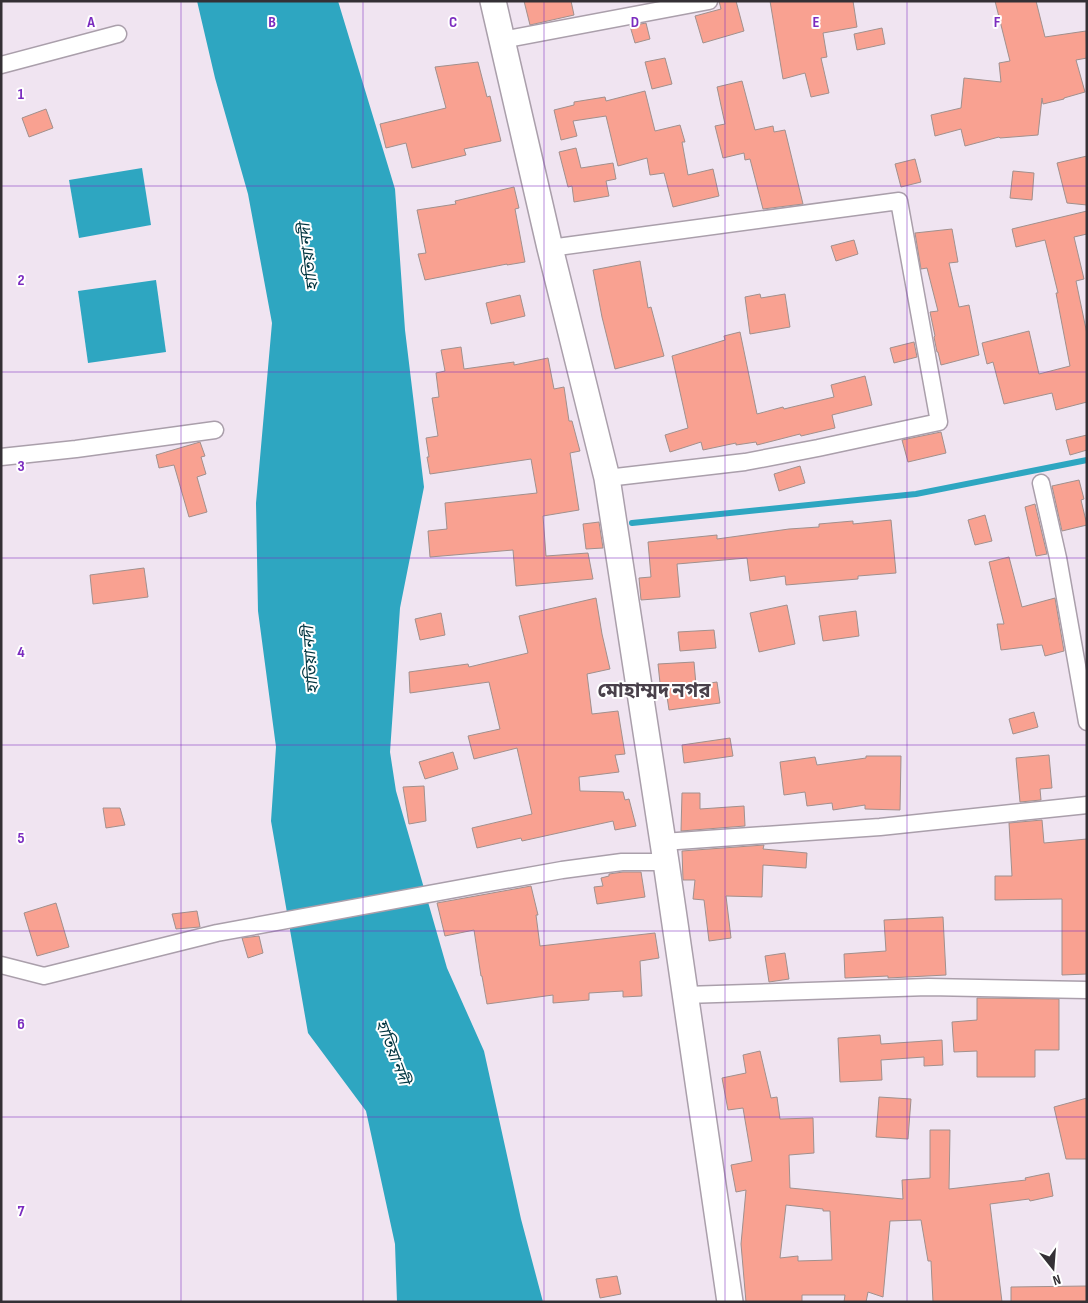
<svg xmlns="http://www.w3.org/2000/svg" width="1088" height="1303" font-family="'Sofia Sans Condensed','Noto Sans Bengali',sans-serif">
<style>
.water{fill:#2ea6c1}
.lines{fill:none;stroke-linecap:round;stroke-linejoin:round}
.stream{stroke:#2ea6c1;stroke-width:6}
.building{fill:#f9a191;stroke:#a1908d;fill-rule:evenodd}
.street-casing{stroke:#aa9fab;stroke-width:19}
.primary-casing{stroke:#aa9fab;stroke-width:28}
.street{stroke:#fff;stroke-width:16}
.primary{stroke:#fff;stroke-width:25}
.grid{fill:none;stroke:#7b2cbf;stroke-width:1;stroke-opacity:0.55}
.labels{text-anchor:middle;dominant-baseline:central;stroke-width:4;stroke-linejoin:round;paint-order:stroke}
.water-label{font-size:16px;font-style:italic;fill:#003540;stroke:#fff}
.district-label{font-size:20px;font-weight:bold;fill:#49404a;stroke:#fff}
.grid-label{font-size:16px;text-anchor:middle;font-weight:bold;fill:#7b2cbf;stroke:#fff;stroke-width:4;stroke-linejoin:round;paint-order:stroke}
</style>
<rect width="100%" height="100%" fill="#f0e4f1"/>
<g class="water">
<polygon points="197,1 338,1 395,189 405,330 424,487 400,608 390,752 396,791 447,968 484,1051 521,1219 543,1302 397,1302 395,1244 366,1111 308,1033 271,821 276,747 258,611 256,503 272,323 248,194 215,78"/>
<polygon points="142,168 151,225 79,238 69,180"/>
<polygon points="156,280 166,352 88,363 78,291"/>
</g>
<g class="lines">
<polyline class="stream" points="632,523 916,494 1087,460"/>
</g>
<g class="building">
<polygon points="524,1 571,1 574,15 530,25"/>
<polygon points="719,1 736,1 744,31 703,43 695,16 721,9"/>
<polygon points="770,1 853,1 857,27 823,33 827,57 821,58 829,93 811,97 805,73 783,79"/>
<polygon points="995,1 1036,1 1045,37 1086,31 1087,58 1076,60 1085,92 1064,98 1064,99 1043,104 1042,98 1038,135 1000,138 999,137 965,146 961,129 935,136 931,115 961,108 964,78 1001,82 999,63 1010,61"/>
<polygon points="646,23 650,39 635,43 630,26"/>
<polygon points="882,28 885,44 857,50 854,34"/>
<polygon points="665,58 672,84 652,89 645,62"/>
<polygon points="478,62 487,97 490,96 501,141 464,149 466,155 412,168 406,143 386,148 380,124 446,108 435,67"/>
<polygon points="742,81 755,130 773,126 774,132 785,130 803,204 763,209 750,159 745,160 744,153 723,158 715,126 725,124 717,87"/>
<polygon points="645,91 655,131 680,125 685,142 682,142 688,175 713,169 719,196 673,207 664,173 650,175 647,158 618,166 606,116 573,121 577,136 561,140 554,110 574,105 574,102 605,97 606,101"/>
<polygon points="46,109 53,128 29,137 22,118"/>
<polygon points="576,148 581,168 613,163 616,179 606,181 609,196 574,202 572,186 568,187 559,152"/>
<polygon points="1087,156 1087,205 1067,203 1057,163"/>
<polygon points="915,159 921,182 901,187 895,164"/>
<polygon points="1013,171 1034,173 1032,200 1010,198"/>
<polygon points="514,187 519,208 515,209 525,262 507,265 507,264 425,280 418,254 426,253 417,210 456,204 455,201"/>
<polygon points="1087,211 1087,234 1074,237 1084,279 1076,281 1087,334 1087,402 1056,410 1052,393 1004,404 993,362 987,364 982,343 1029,331 1039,374 1070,366 1056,293 1058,293 1045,240 1016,247 1012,229"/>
<polygon points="952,229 958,262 949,263 959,307 969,305 979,355 941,365 938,352 937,352 934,337 935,336 930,312 938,311 927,268 921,269 915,233"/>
<polygon points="854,240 858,254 836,261 831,246"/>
<polygon points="640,261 648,308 651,307 664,356 615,369 602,317 593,270"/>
<polygon points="760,294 761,298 785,294 790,327 750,334 745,297"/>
<polygon points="520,295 525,316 491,324 486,303"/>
<polygon points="740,332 757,414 783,407 784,409 834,397 831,385 865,376 872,405 832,415 835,428 801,436 800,434 757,445 756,442 736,445 736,443 703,450 701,442 670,452 665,435 688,428 672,356 725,340 724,336"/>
<polygon points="914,342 917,357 894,363 890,348"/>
<polygon points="461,347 464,369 514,362 514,365 548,358 554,389 564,387 569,421 572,421 580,451 570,453 579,510 543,516 546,556 588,553 593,579 516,586 513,550 430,557 428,531 447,529 445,503 537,493 531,459 430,474 427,457 429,457 426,438 438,436 432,398 439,397 436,373 445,371 441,350"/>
<polygon points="941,432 946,453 908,462 902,440"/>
<polygon points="1087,435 1087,450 1070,455 1066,440"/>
<polygon points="200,442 205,456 201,457 206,474 197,477 207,512 189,517 174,465 159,468 156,455"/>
<polygon points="800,466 805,483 779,491 774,474"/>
<polygon points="1079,480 1084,499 1081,500 1087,525 1062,531 1052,486"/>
<polygon points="1035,504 1047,554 1036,556 1025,507"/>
<polygon points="985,515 992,541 975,545 968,520"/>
<polygon points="891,520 896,573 858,576 858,579 786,585 785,576 750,581 747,558 677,564 680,597 641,600 639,578 651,577 648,542 717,535 717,539 789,529 819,527 819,524 853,521 853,524"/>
<polygon points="599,522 603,548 586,549 583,524"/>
<polygon points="1009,557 1022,607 1055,598 1064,651 1045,656 1042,645 1001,650 997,624 1004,624 989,562"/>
<polygon points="144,568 148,597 93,604 90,575"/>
<polygon points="596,598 602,634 610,669 587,674 592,714 618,711 625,754 615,755 619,772 579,777 580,791 623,792 625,800 629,799 636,826 615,830 613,821 522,841 521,838 477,848 472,828 532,814 517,748 474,759 468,736 500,729 489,682 410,693 409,672 468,664 469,667 528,653 519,616"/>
<polygon points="787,605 795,644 759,652 750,613"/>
<polygon points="856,611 859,636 823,641 819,616"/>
<polygon points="441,613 445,635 420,640 415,619"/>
<polygon points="714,630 716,648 680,651 678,632"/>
<polygon points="694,662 696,685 717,682 720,703 669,710 665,683 660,683 658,664"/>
<polygon points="1034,712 1038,727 1013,734 1009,719"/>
<polygon points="730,738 733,756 684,763 682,745"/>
<polygon points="453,752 458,769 425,779 419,762"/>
<polygon points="1049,755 1052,788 1040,789 1041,800 1020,802 1016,758"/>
<polygon points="866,756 901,756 900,810 865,809 865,805 833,810 832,803 807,806 805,792 784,795 780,762 815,757 817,765 866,758"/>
<polygon points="424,786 426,821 409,824 403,787"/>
<polygon points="682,793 700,793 700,809 744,806 745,826 681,831"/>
<polygon points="103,808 120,808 125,825 106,828"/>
<polygon points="1042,820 1044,843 1087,839 1087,974 1062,975 1062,899 995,900 995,876 1012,876 1009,823"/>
<polygon points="764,845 763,849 807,853 806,868 763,865 762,897 726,896 731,938 709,941 704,900 693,899 695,880 683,880 682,851"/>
<polygon points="623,872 641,872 645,897 597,904 594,887 603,886 601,878 609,876 609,874"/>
<polygon points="531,886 538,915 536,915 540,946 655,933 659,958 640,961 642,996 623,997 623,991 589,993 589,1000 553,1003 553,995 487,1004 482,976 481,976 474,930 445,936 437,903"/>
<polygon points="56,903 69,947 37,956 24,913"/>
<polygon points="197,911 200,927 176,929 172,914"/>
<polygon points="943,917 946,975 888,978 888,976 845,978 844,954 886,951 884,920"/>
<polygon points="259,936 263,953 248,958 242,938"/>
<polygon points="785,953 789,979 769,982 765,956"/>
<polygon points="977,998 1059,999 1059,1050 1035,1050 1035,1077 977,1077 977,1051 954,1052 952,1022 977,1020"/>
<polygon points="880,1035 881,1044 942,1040 943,1065 924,1066 924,1057 881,1060 882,1080 840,1082 838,1038"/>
<path d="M760 1051 771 1098 777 1097 780 1119 813 1118 814 1153 789 1155 790 1188 903 1199 902 1180 930 1178V1130H950L949 1189 1026 1180 1025 1178 1049 1173 1053 1196 1030 1201 1029 1199 990 1204 1002 1302H933L931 1261H928L921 1220 890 1221 883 1297 868 1292 866 1302H844L845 1295H802V1302H746L741 1244 746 1190 736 1192 731 1165 752 1161 743 1108 728 1110 722 1078 746 1073 743 1055ZM786 1205 823 1209V1211H830L832 1260 798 1261V1256L780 1258Z"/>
<polygon points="879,1097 911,1099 908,1139 876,1137"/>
<polygon points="1087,1098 1087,1159 1066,1159 1054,1107"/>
<polygon points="617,1276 621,1294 600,1298 596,1279"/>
<polygon points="1087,1286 1087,1302 1011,1302 1011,1287"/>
</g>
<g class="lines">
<defs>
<g id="street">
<polyline points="502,40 709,1"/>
<polyline points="1,65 118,34"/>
<polyline points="550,248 899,201 939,422 818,448 745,462 607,478"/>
<polyline points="1,457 76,449 215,430"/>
<polyline points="1041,483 1058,558 1087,722"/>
<polyline points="663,842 880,827 1087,805"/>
<polyline points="1,965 44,976 217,933 483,884 562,870 622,862 666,862"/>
<polyline points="685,995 928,987 1087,990"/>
</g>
<polyline id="primary" points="493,1 550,248 607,478 666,862 730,1302"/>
</defs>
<use href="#street" class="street-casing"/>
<use href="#primary" class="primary-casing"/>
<use href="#street" class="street"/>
<use href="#primary" class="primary"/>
</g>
<path class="grid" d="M181 1V1302M363 1V1302M544 1V1302M725 1V1302M907 1V1302M1 186H1087M1 372H1087M1 558H1087M1 745H1087M1 931H1087M1 1117H1087"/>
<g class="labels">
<g class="water-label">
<text transform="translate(309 257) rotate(-97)">হাতিয়া নদী</text>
<text transform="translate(311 660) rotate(-94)">হাতিয়া নদী</text>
<text transform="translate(392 1052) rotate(69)">হাতিয়া নদী</text>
</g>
<g class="district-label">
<text x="654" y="691">মোহাম্মদ নগর</text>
</g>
</g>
<g class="grid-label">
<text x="91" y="27">A</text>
<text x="272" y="27">B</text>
<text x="453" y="27">C</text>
<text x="635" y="27">D</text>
<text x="816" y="27">E</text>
<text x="997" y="27">F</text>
<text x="21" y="99">1</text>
<text x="21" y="285">2</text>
<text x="21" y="471">3</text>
<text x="21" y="657">4</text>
<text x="21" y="843">5</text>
<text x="21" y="1029">6</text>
<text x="21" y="1216">7</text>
</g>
<rect width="1088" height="1303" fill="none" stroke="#343035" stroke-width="5"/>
<g transform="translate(1053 1268) rotate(163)" stroke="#ffffff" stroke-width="4" paint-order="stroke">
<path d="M0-4L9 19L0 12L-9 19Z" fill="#343035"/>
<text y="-8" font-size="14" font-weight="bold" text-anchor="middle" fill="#343035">N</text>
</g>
</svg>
